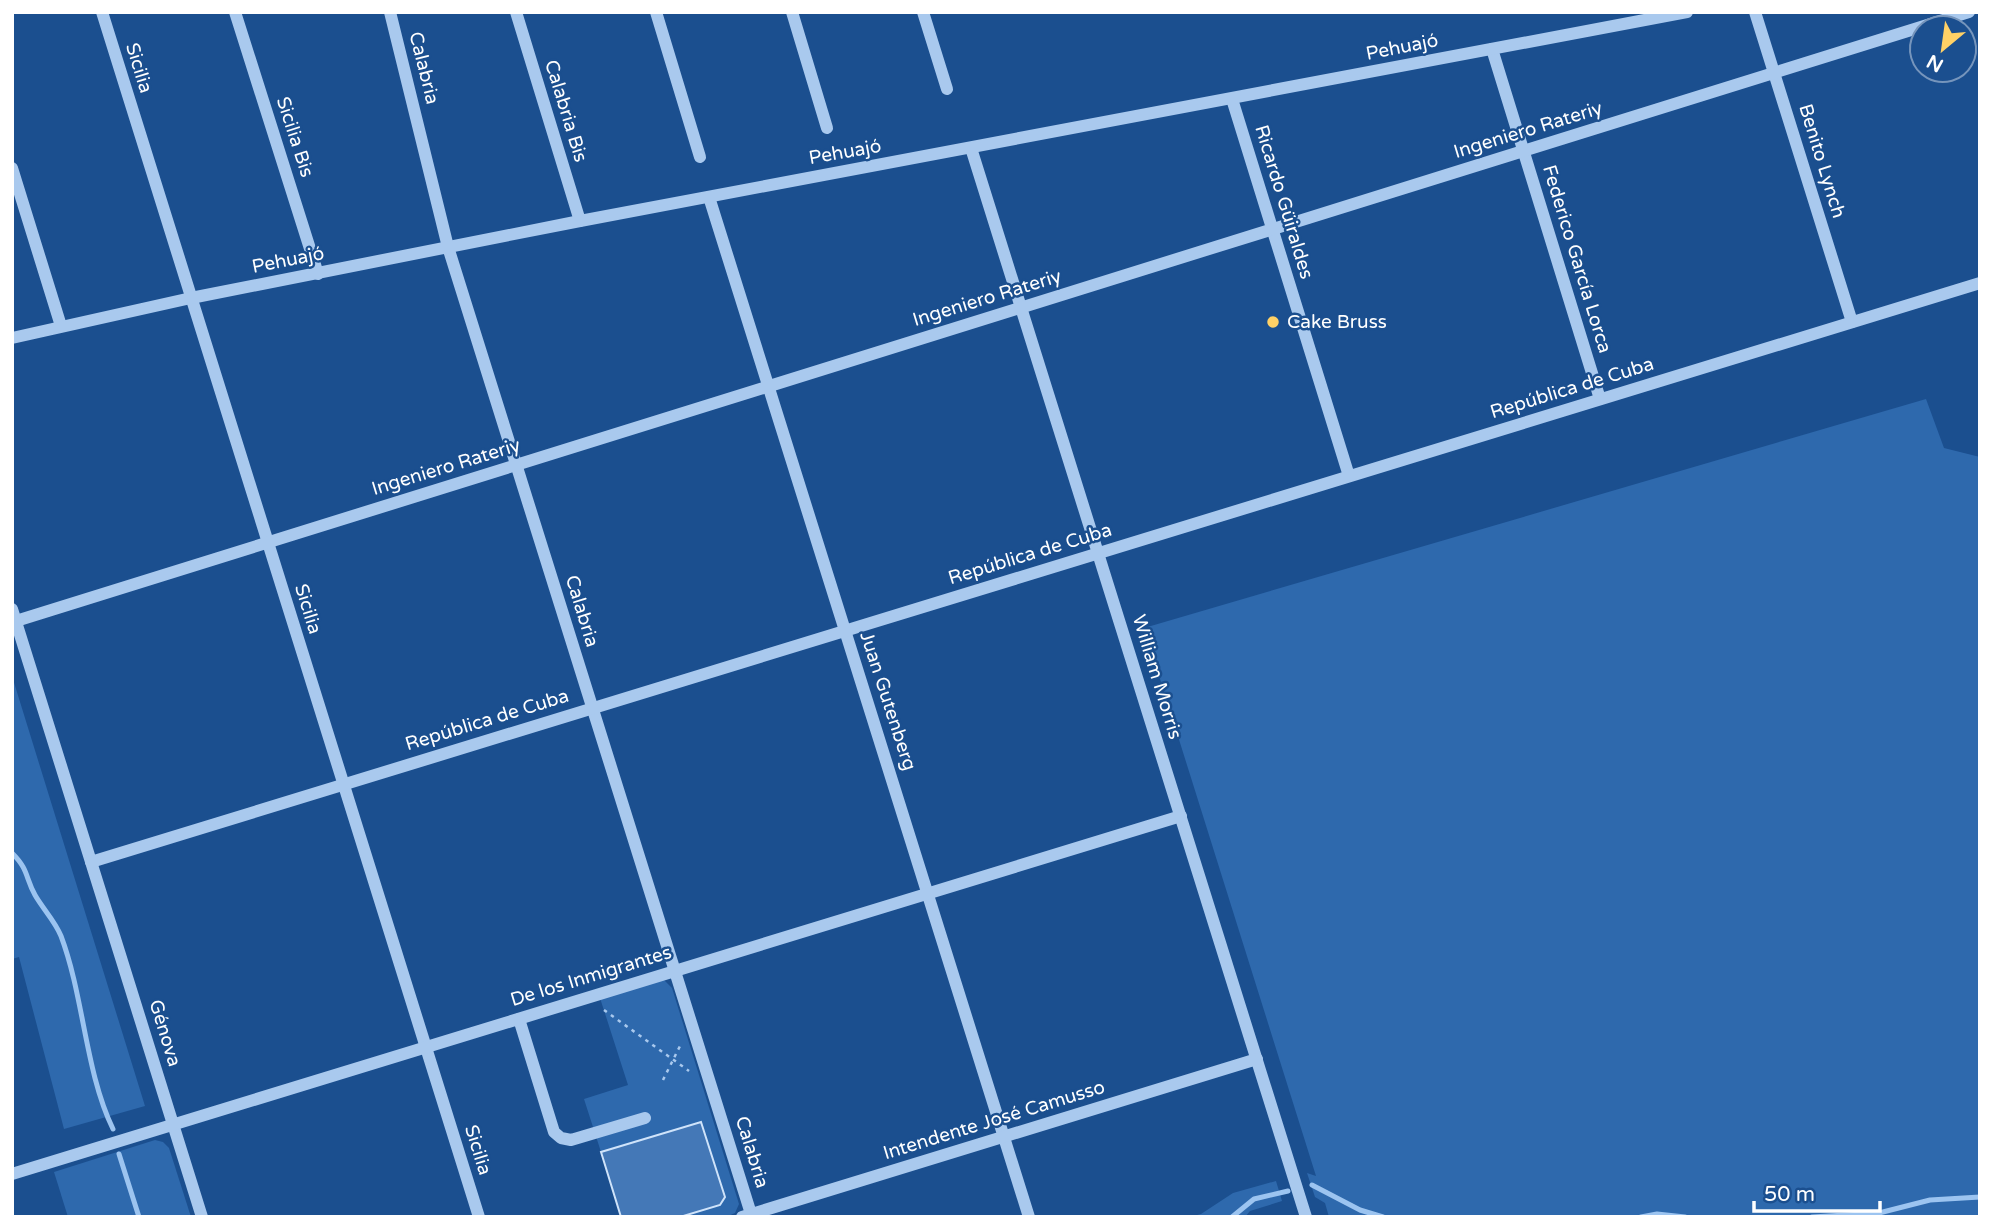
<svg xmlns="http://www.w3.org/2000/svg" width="1992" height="1229" font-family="'Varela Round',sans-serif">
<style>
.green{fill:#2e69ad}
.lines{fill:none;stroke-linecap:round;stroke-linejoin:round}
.stream{stroke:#9cc4f0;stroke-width:5}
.building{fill:#4478b7;stroke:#cfe3fa;stroke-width:2}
.path{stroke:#a9c9ee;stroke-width:2.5;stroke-dasharray:3.5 5;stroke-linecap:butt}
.minor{stroke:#a9c9ee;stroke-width:12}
.poi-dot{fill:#ffd166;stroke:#1b4f8f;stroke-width:2.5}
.labels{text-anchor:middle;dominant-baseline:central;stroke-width:5;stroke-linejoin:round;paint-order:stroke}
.street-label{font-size:19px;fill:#fff;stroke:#1b4f8f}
.poi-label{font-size:19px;fill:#fff;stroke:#1b4f8f;text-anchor:start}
</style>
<rect width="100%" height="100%" fill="#1b4f8f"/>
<g class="green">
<polygon points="1926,399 1944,448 1980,457 1980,1217 1329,1217 1325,1203 1315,1197 1307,1173 1316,1176 1144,628"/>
<polygon points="12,676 145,1106 64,1129 19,957 12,959"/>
<polygon points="664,980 672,988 739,1204 735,1213 726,1217 680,1217 724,1197 701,1122 601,1152 584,1099 628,1085 600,998"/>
<polygon points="155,1140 163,1142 169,1148 191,1217 68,1217 54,1172"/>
<polygon points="1276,1181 1282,1201 1250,1211 1245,1217 1189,1217 1201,1214 1233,1193"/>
</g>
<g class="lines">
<g class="stream">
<path d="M12 853C29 870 25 877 35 895 43 909 55 921 61 936 84 997 85 1071 113 1129"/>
<polyline points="119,1154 139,1217"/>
<polyline points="1312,1185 1360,1210 1383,1217"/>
<polyline points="1232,1217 1254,1199 1288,1191"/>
<polyline points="1641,1217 1657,1214 1685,1217"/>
<polyline points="1812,1217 1879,1213 1930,1200 1980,1197"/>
</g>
</g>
<polygon class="building" points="701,1122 725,1197 720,1205 680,1217 621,1217 601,1152"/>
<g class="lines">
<g class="path">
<polyline points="604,1010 689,1071"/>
<polyline points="663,1080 682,1042"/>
</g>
<g class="minor">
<polyline points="102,12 479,1217"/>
<polyline points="235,12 318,274"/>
<polyline points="390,12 448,247 752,1217"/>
<polyline points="516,12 580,221"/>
<polyline points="656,12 700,157"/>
<polyline points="792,12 827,128"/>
<polyline points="923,12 947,89"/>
<polyline points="1755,12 1852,322"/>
<polyline points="1492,49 1600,399"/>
<polyline points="1232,99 1349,476"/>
<polyline points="971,148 1306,1217"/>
<polyline points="12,168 61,326"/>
<polyline points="709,197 1029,1217"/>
<polyline points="12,338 191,298 580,221 1687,12"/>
<polyline points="12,609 202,1217"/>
<polyline points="16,621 1969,12"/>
<polyline points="91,862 1980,283"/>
<polyline points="519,1019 554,1132 561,1138 571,1140 645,1118"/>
<polyline points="12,1174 1181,816"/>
<polyline points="742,1217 1257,1059"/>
</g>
</g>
<circle class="poi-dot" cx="1273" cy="322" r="7"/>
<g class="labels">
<g class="street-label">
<text transform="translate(1402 47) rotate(-11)">Pehuajó</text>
<text transform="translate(139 68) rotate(73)">Sicilia</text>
<text transform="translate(424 68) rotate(76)">Calabria</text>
<text transform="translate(566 111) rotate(73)">Calabria Bis</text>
<text transform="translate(1528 130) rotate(-17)">Ingeniero Rateriy</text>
<text transform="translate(295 137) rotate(72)">Sicilia Bis</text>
<text transform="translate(845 152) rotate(-10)">Pehuajó</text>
<text transform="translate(1822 161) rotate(73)">Benito Lynch</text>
<text transform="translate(1284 202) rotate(73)">Ricardo Güiraldes</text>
<text transform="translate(1577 259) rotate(73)">Federico García Lorca</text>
<text transform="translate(288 260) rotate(-11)">Pehuajó</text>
<text transform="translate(987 298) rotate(-17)">Ingeniero Rateriy</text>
<text transform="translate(1572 388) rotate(-17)">República de Cuba</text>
<text transform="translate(446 467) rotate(-17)">Ingeniero Rateriy</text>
<text transform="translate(1030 554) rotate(-17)">República de Cuba</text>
<text transform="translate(308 609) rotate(73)">Sicilia</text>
<text transform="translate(582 611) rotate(73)">Calabria</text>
<text transform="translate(1157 677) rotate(73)">William Morris</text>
<text transform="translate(888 701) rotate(72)">Juan Gutenberg</text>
<text transform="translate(487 720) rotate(-17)">República de Cuba</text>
<text transform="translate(591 976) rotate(-17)">De los Inmigrantes</text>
<text transform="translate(165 1033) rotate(73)">Génova</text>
<text transform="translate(994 1120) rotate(-17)">Intendente José Camusso</text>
<text transform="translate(478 1150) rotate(73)">Sicilia</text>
<text transform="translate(752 1152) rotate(73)">Calabria</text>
</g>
<g class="poi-label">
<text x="1287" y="322">Cake Bruss</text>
</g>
</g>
<rect width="1992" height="1229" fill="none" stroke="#ffffff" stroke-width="28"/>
<g transform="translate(1943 49) rotate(209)"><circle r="33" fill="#1b4f8f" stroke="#7695bc" stroke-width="2"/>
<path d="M0-5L12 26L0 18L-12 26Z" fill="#ffd166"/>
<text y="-10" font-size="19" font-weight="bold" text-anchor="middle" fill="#ffffff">N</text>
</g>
<path d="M1754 1201v10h126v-10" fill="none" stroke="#ffffff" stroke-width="3.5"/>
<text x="1764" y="1201" font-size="21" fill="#ffffff" stroke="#1b4f8f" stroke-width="5" paint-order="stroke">50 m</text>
</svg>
